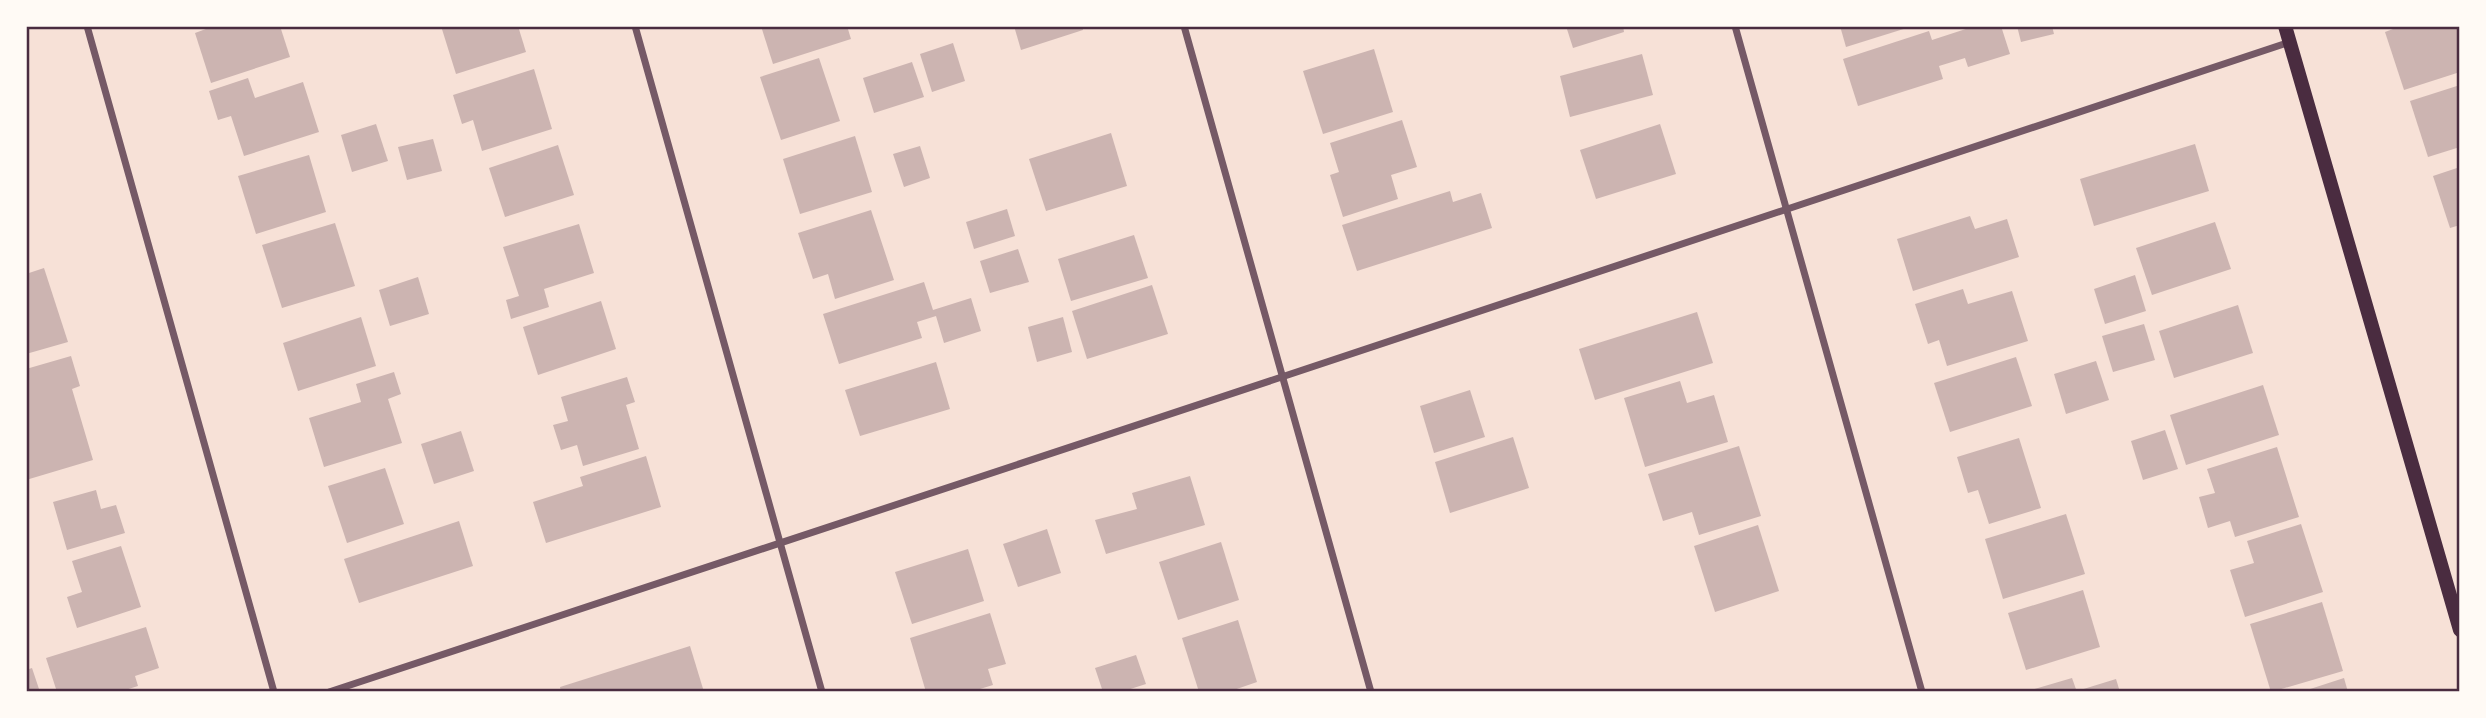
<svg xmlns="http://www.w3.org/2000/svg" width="2486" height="718" font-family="'Roboto Condensed',sans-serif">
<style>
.building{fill:#ccb4b1}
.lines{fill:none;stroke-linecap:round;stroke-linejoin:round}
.minor{stroke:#755966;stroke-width:7}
.secondary{stroke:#4a2c40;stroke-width:14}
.neatline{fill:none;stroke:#4a2c40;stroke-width:2.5}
</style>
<rect width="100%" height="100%" fill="#f7e1d7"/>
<g class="building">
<polygon points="214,26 280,26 290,57 211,83 195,33"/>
<polygon points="441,26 518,26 526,52 456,74"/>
<polygon points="761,26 847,26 851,39 773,64"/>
<polygon points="1014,26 1082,26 1083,30 1021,50"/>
<polygon points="1566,26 1623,26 1624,32 1573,48"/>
<polygon points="1840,26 1910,26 1910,27 1846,47"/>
<polygon points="1975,26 2001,26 2010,54 1968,67 1965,58 1939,66 1943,79 1858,106 1843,59 1929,31 1932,40"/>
<polygon points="2017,26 2052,26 2054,34 2021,42"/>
<polygon points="2401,26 2460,26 2460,72 2404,90 2385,32"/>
<polygon points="953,43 965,81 932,92 920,54"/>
<polygon points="1374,49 1393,112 1323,134 1303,71"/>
<polygon points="1642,54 1653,95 1570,117 1560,76"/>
<polygon points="819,58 840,121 781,140 760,77"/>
<polygon points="912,62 924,97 874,113 863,78"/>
<polygon points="534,69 552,129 482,151 473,120 462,124 453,95"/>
<polygon points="248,78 255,98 303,82 319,132 244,156 231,116 218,120 209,91"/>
<polygon points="2460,85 2460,147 2428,157 2410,101"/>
<polygon points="1402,120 1417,167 1391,175 1398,199 1343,217 1330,175 1339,172 1330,143"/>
<polygon points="376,124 388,161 352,172 341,135"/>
<polygon points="1660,124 1676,174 1596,199 1580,150"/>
<polygon points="1111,133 1127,186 1046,211 1029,159"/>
<polygon points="855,136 872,192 800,214 783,159"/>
<polygon points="433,139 442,171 407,180 398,147"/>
<polygon points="2195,144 2209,191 2094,226 2080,179"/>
<polygon points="558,145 574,195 505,217 489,168"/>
<polygon points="920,146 930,178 904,187 893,154"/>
<polygon points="309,155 326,212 256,234 238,176"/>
<polygon points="2460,167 2460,225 2450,228 2433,176"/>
<polygon points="1450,191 1453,202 1481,193 1492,228 1357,271 1342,225"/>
<polygon points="1007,209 1015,236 974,249 966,222"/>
<polygon points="871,210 894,280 835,299 828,274 813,279 798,233"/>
<polygon points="1970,216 1975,229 2007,219 2019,257 1913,291 1897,239"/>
<polygon points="2215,222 2231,269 2152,295 2136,248"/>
<polygon points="335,223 355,286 282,308 262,245"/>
<polygon points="579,224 594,273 544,289 549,307 511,319 506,300 519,296 503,247"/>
<polygon points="1134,235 1148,278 1071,301 1058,259"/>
<polygon points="1018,249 1029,282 990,293 980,261"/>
<polygon points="44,268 68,342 26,354 26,274"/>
<polygon points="2135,275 2146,311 2105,324 2094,289"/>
<polygon points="418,277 429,314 390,326 379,290"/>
<polygon points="924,282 933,310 971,298 981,331 944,343 936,316 917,322 922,338 839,364 823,314"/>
<polygon points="1152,285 1168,334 1087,359 1072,311"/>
<polygon points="1963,289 1968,304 2012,291 2028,341 1947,366 1939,340 1928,344 1915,304"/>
<polygon points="601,301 616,349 538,375 523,327"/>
<polygon points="2238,305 2253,353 2174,378 2159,331"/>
<polygon points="1697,312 1713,363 1595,400 1579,349"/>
<polygon points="361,317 376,366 298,391 283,343"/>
<polygon points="1063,317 1072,352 1037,362 1028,327"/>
<polygon points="2144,324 2155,360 2113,372 2102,336"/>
<polygon points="71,356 80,386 72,389 93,460 26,480 26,369"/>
<polygon points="2016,357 2032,406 1950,432 1934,383"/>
<polygon points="2096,361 2109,400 2066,414 2054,374"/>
<polygon points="936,362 950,409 860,436 845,390"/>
<polygon points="394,372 401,394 388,399 402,443 324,467 309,418 361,402 356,384"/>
<polygon points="627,377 635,402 626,405 639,449 583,466 577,445 561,450 553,425 568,421 561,397"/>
<polygon points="1680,381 1687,403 1714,395 1728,442 1645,467 1624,398"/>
<polygon points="2263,385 2279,435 2186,465 2170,415"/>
<polygon points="1470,390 1485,437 1434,453 1420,406"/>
<polygon points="2165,430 2178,469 2143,480 2131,441"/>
<polygon points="461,431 474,471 434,484 421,444"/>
<polygon points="1513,437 1529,488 1450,513 1435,462"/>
<polygon points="2019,438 2041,508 1989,524 1978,490 1968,493 1957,457"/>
<polygon points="1739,446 1761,516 1699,535 1692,512 1663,521 1648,474"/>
<polygon points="2277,447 2299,517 2235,537 2230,521 2208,528 2199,497 2215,493 2207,469"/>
<polygon points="646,456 661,507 546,543 533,502 583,486 580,477"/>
<polygon points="385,468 404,524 347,543 328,486"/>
<polygon points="1190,476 1205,525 1106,554 1095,520 1137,509 1132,493"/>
<polygon points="96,490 101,509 116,505 125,533 67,550 53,502"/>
<polygon points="2066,514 2085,574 2003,599 1985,539"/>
<polygon points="459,521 473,566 359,603 344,559"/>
<polygon points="2301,524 2323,592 2245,617 2230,570 2254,563 2247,541"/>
<polygon points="1758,525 1779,591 1715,612 1694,546"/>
<polygon points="1047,529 1061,573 1018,587 1003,544"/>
<polygon points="1221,542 1239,600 1178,620 1159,562"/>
<polygon points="121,546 141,607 77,628 67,597 82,592 72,561"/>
<polygon points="968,549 984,601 912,624 895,572"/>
<polygon points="2083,590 2100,647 2026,670 2008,613"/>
<polygon points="2322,602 2343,671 2271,692 2250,624"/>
<polygon points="990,613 1006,664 988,669 993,685 970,692 926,692 910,638"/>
<polygon points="1238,620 1257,682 1228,692 1199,692 1182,638"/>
<polygon points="146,627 159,668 135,676 138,686 119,692 57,692 46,658"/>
<polygon points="690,646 704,692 561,692 560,687"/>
<polygon points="1136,655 1146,684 1121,692 1103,692 1095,668"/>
<polygon points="32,668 40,692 26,692 26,670"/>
<polygon points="2072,678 2077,692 2028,692 2028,691"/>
<polygon points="2344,678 2348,692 2304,692 2304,691"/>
<polygon points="2116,679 2120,692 2077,692 2077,691"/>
</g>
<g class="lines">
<g class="minor">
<polyline points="87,26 274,692"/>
<polyline points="635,26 822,692"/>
<polyline points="1184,26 1371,692"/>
<polyline points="1735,26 1922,692"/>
<path d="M329 692C984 479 1635 256 2290 42"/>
</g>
<polyline class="secondary" points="2285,26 2460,630"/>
</g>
<rect width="2486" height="718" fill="none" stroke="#fffaf5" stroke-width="56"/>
<rect x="28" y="28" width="2430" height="662" class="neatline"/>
</svg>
